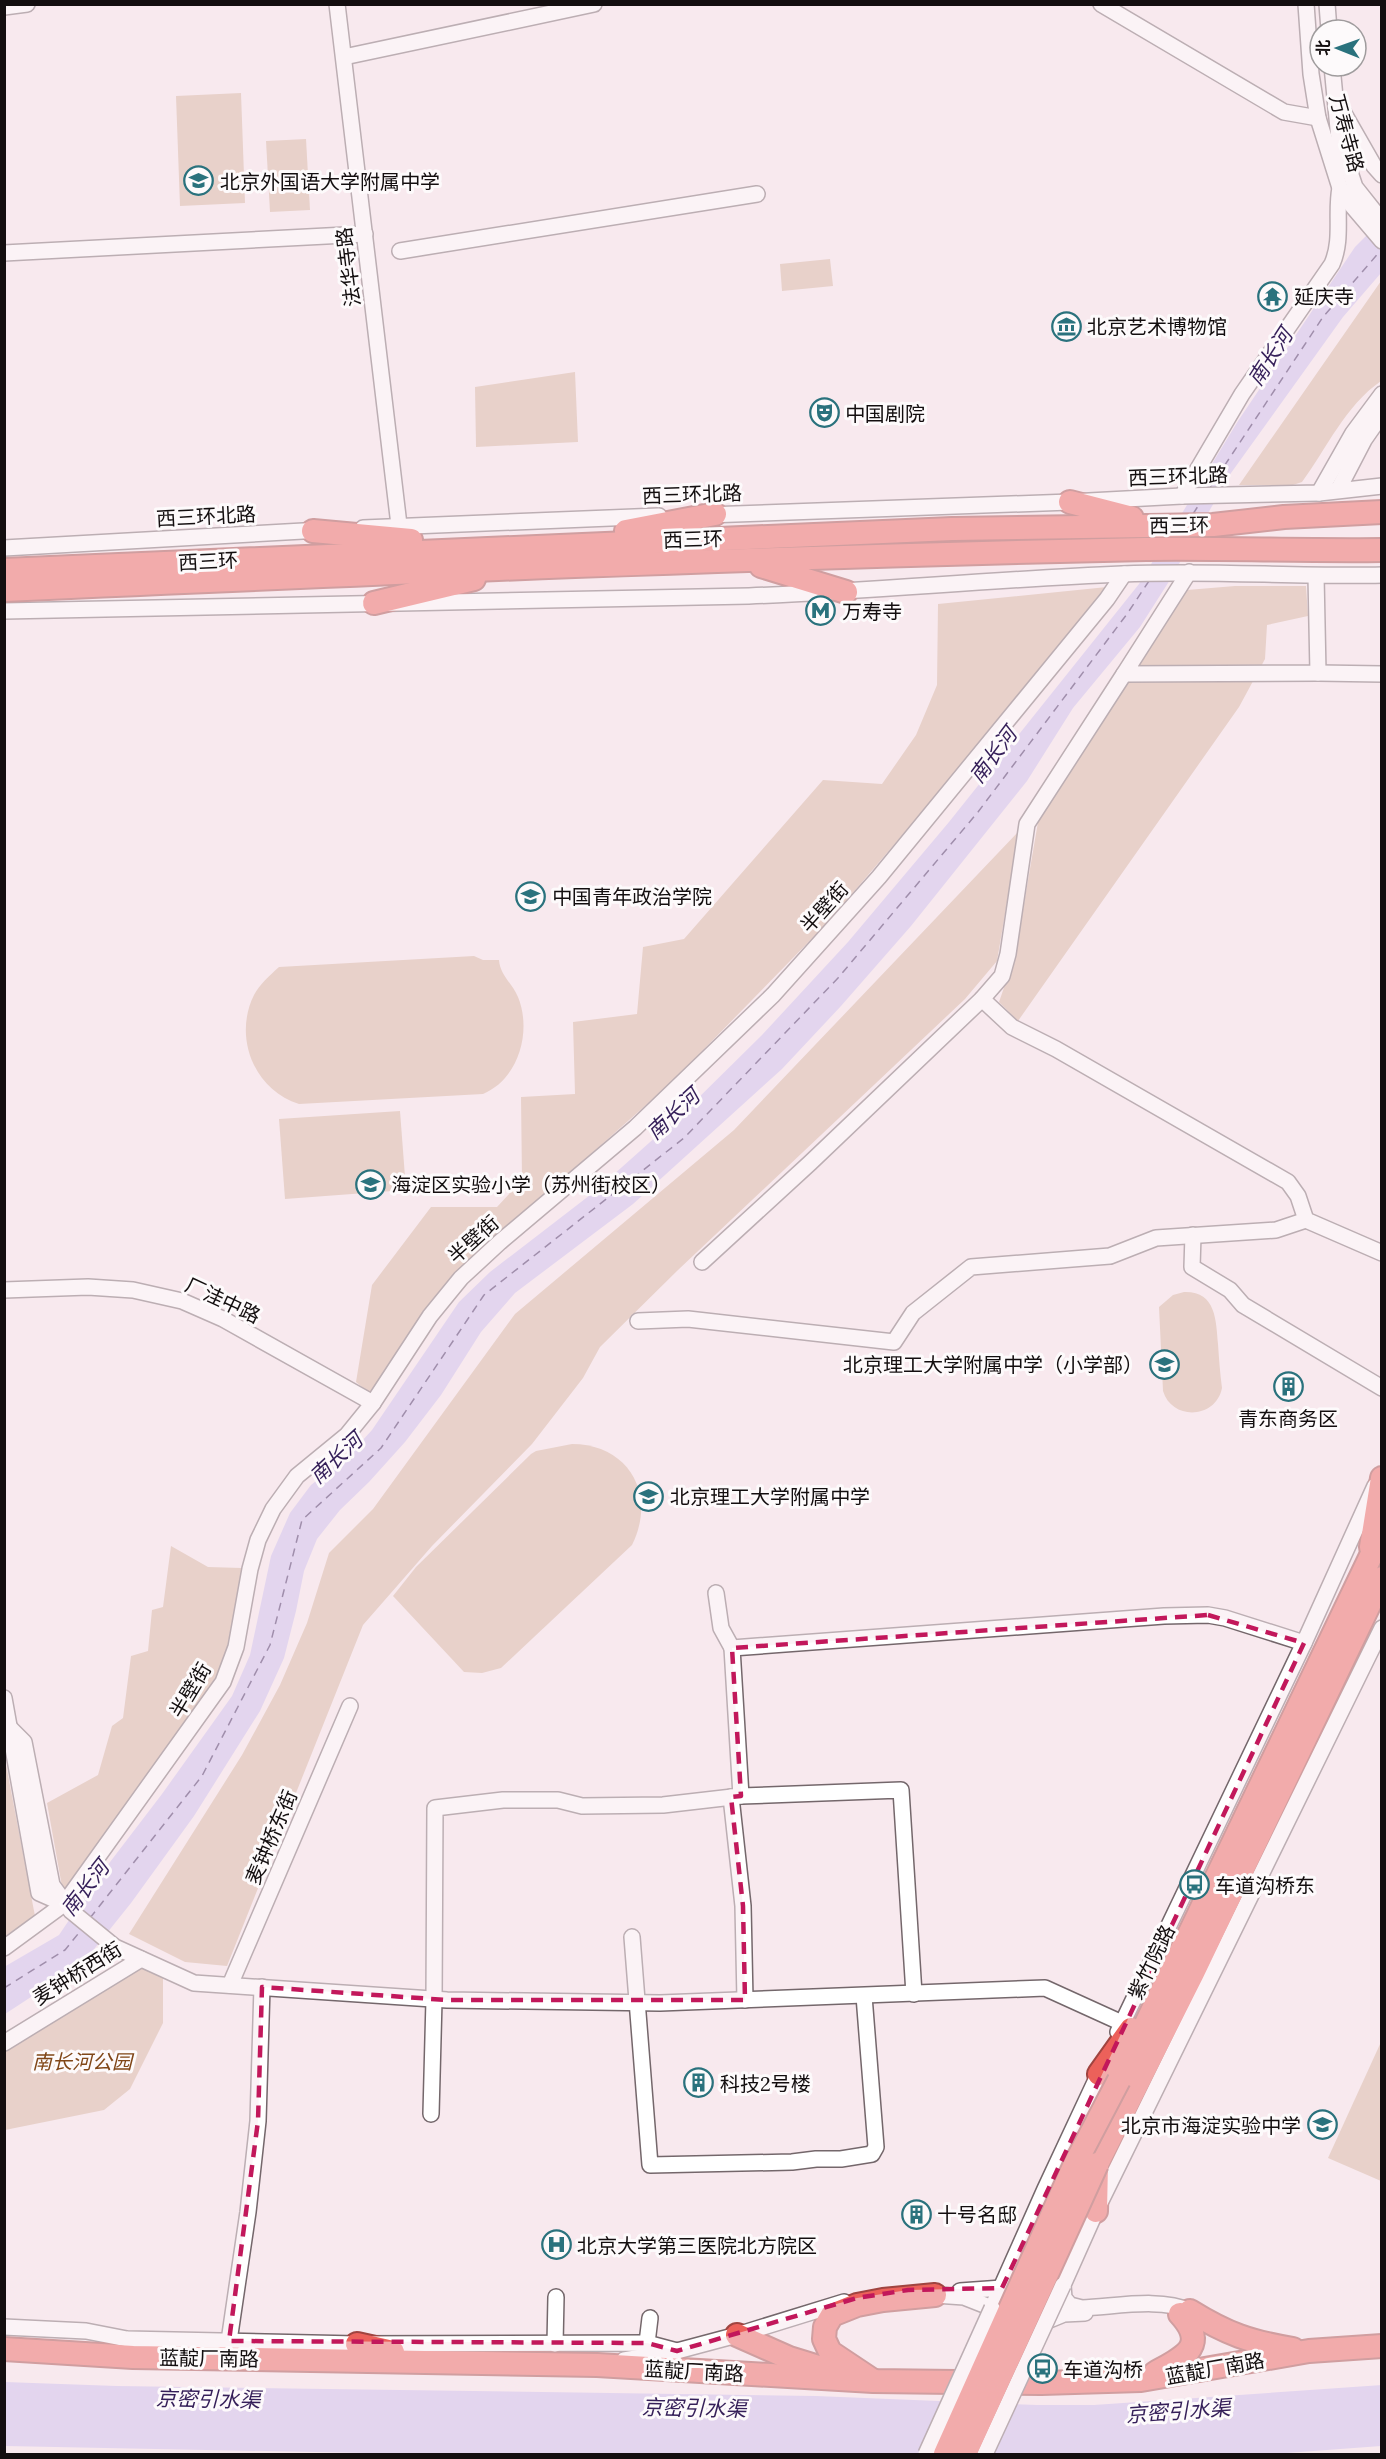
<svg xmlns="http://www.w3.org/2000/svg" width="1386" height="2459" font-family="Lora,'Noto Sans SC',serif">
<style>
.green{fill:#d5b49e}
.water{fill:#cabdee}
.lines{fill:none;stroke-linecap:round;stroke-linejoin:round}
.ferry{stroke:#351f59;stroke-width:1.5;stroke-dasharray:8 6;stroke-linecap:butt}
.minor-casing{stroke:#74676b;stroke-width:18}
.highway-casing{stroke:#a04440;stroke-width:26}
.minor{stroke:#fff;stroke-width:15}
.highway{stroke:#ec615a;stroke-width:22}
.minor-bridge-casing{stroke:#74676b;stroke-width:18;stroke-linecap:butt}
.highway-bridge-casing{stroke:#a04440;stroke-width:26;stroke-linecap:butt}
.minor-bridge{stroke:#fff;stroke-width:15}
.highway-bridge{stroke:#ec615a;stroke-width:22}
.marked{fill:none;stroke:#c2185b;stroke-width:4.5;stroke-dasharray:12 8;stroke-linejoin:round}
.labels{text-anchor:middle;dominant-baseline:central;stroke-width:6;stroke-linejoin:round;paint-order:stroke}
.street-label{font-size:20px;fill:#130e0f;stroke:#fdfafb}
.poi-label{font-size:20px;fill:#130e0f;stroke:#fdfafb;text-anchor:start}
.park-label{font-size:20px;font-style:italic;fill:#804617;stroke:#fdfafb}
.water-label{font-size:21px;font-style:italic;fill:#351f59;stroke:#fdfafb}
</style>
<rect width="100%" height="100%" fill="#f8e9ee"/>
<g class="green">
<polygon points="241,93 245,203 180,206 176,96"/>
<polygon points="306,139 310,210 270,212 266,141"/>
<polygon points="830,259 833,286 782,291 780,264"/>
<path d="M1381 281V381C1345 406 1327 448 1302 482L1293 485H1239Z"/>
<polygon points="575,372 578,442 476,447 475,387"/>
<polygon points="1235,586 1306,586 1308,616 1267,625 1265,659 1239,707 1018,1021 999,1002 1015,956 1038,822 1187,590"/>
<polygon points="1107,587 956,772 828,922 672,1082 459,1271 369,1393 356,1382 372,1285 431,1207 497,1207 522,1180 521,1097 575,1094 573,1022 637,1014 643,947 684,939 823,780 882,784 916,735 937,685 938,604"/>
<polygon points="1019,831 997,961 965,999 678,1270 600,1347 583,1378 532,1444 432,1546 363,1625 227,1966 185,1962 129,1934 242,1755 280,1685 307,1623 329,1553 373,1509 515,1314 734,1130"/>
<path d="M474 956 483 960H499C500 975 512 983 518 997 532 1031 519 1079 483 1094L299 1104C254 1090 233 1037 254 995 260 984 269 976 279 967Z"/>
<polygon points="400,1111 406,1190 285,1199 279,1119"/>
<path d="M1184 1292C1216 1291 1216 1320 1218 1344 1219 1359 1220 1373 1222 1388 1216 1419 1172 1421 1163 1391L1159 1307 1173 1295Z"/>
<path d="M572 1444C629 1444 657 1495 632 1545L501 1668 482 1673 464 1672 393 1596 416 1567 531 1454 536 1451Z"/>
<polygon points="171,1546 208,1567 242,1568 226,1654 204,1701 63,1892 47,1803 98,1775 112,1726 123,1718 131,1656 148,1651 152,1610 163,1607"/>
<polygon points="4,1754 35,1916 5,1936 4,1936"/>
<polygon points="143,1964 163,1974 163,2023 130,2089 104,2110 5,2130 5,2049"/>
<polygon points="1381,2042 1381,2181 1328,2158"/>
</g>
<g class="water">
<polygon points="1381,221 1381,273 1343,317 1231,473 1168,583 1140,627 1073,708 1027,781 911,926 841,1006 782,1069 633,1204 515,1293 481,1332 441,1395 405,1442 369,1482 340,1510 317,1539 304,1571 296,1611 284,1658 260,1711 194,1816 131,1903 83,1963 5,2014 4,1967 59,1935 94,1883 162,1794 232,1696 250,1655 271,1556 290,1513 311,1485 350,1454 372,1430 459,1302 490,1272 594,1192 686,1110 762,1035 848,942 949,822 1139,584 1238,421 1355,247"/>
<polygon points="5,2382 117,2386 816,2396 1037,2405 1094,2405 1382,2385 1381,2446 1273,2454 415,2454 5,2446"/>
</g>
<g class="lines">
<g class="ferry">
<polyline points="1209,489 1323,317 1382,249"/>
<polyline points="1193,514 1200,503"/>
<polyline points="90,1918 202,1776 270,1645 302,1520 381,1448 484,1295 684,1138 838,978 978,812 1127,614 1149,581"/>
<polyline points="4,1988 65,1950 82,1929"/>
</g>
<defs>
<g id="minor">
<polyline points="337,4 399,525"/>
<polyline points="1101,4 1284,112 1318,118"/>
<polyline points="1306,4 1311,74 1318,118 1340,188 1353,207 1382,241"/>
<polyline points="1327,4 1329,30"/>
<polyline points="4,7 27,4"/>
<polyline points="344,57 594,4"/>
<polyline points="1332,66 1339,139 1355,187 1382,221"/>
<polyline points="1338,103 1374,166 1382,175"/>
<polyline points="400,251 757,194"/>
<polyline points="4,253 365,234"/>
<polyline points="1338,490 1364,440 1382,414"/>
<polyline points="1319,493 1353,433 1382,394"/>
<path d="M1182 496 1242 394 1332 264C1343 239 1335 213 1340 188"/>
<polyline points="707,515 1070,502 1182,496 1319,493 1382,486"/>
<polyline points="363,528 659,516"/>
<polyline points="4,548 321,530"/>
<polyline points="1189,572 1124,674 1318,673 1316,576"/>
<path d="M4 611 749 596C874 591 997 579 1122 574 1208 570 1295 577 1382 575"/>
<polyline points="1318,673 1382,674"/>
<polyline points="982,999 1012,1027 1056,1049 1288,1182 1298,1196 1306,1220 1382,1253"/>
<polyline points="1193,1235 1192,1267 1230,1290 1243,1305 1382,1388"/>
<polyline points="702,1262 810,1163 982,999 1002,976 1008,954 1027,824 1124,674"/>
<polyline points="4,1290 88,1287 133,1290 182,1301 223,1319 373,1403"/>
<polyline points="638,1321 688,1319 894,1342 913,1313 971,1267 1110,1256 1156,1238 1276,1230 1306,1220"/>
<polyline points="716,1593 721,1628 732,1648"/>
<polyline points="4,1698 39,1893 64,1904"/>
<polyline points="8,1726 24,1742 52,1885 71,1911 115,1947 194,1983 447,2000 660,2003 1045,1988 1122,2023"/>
<polyline points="731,1797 743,1906 745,2000"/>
<polyline points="632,1937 650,2165 792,2162 816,2159 841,2159 872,2154 876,2147 864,1996"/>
<polyline points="4,1948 64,1904 223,1682 236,1647 250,1569 258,1540 273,1509 297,1476 347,1435 373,1403 430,1316 461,1278 500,1242 635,1128 773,995 879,877 1107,599 1124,574"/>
<polyline points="230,1985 350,1706"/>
<polyline points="914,1994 901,1790 741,1796 732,1648 1164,1616 1208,1615 1225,1618 1304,1643"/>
<polyline points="1118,2032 1304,1643 1375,1486"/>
<polyline points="4,2043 141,1959"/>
<polyline points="431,2114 434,2000 435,1808 503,1800 558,1800 582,1806 663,1805 741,1796"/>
<polyline points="960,2291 1002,2288"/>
<polyline points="935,2295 964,2297 992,2308 1045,2189 1102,2067"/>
<path d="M1190 2311C1160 2297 1114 2307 1082 2308L1070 2305 1064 2298 1063 2285 1096 2211 1382 1628"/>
<polyline points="1047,2321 1064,2314 1085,2313"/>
<polyline points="4,2327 86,2331 127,2339 357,2344 647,2343 677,2351"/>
<polyline points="229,2341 248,2212 258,2121 262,1987"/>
<polyline points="647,2343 650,2318"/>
<polyline points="555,2344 556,2297"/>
<polyline points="624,2360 677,2351 737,2335 844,2302"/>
</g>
<g id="highway">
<polyline points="1070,502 1132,518"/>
<polyline points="313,531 411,540"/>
<polyline points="626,531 715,514"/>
<polyline points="761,566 846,592"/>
<polyline points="4,570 952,529 1213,525 1284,517 1382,512"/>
<path d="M4 590C385 573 765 557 1146 549 1225 548 1303 551 1382 550"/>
<polyline points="374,603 474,579"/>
<polyline points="1371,1547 1382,1478"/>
<polyline points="1099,2074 1131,2029"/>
<polyline points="1119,2080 1382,1533"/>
<polyline points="1096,2211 1097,2164 1193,1973 1382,1578"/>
<path d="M1190 2311C1227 2334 1250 2342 1293 2349"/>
<polyline points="737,2335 789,2358 828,2370"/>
<polyline points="357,2344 393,2352"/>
<polyline points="4,2349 133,2357 597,2365 873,2381 1041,2383 1141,2380 1309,2351 1382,2346"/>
<path d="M1155 2373C1182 2358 1210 2347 1180 2314"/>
<polyline points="872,2380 830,2352 824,2339 825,2327 832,2315 857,2305 883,2300 935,2295"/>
</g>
</defs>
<use href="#minor" class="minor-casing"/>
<use href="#highway" class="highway-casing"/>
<use href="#minor" class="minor"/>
<use href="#highway" class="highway"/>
<defs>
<g id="minor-bridge">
<polyline points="926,2454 992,2308"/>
<polyline points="985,2454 1063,2285"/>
</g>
<g id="highway-bridge">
<polyline points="945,2454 1075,2164 1119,2080"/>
<polyline points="965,2454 1097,2164"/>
</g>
</defs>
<use href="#minor-bridge" class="minor-bridge-casing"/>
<use href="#highway-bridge" class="highway-bridge-casing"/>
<use href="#minor-bridge" class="minor-bridge"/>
<use href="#highway-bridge" class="highway-bridge"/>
</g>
<path d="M0 0H1386V2459H0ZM1208 1615 1304 1643 1002 2288 908 2290 857 2298 677 2351 647 2343 229 2341 258 2121 262 1987 447 2000H745L743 1906 731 1797 741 1796 732 1648Z" fill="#f8e9ee" fill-opacity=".55" fill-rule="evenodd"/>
<path class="marked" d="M1208 1615 1304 1643 1002 2288 908 2290 857 2298 677 2351 647 2343 229 2341 258 2121 262 1987 447 2000H745L743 1906 731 1797 741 1796 732 1648Z"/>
<defs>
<symbol id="school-ring" viewBox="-11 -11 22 22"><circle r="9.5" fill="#fdfafb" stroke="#2a727d" stroke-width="1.5"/><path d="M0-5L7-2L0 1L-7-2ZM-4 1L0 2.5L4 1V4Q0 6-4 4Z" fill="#2a727d"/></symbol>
<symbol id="temple-ring" viewBox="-11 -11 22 22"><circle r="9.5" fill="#fdfafb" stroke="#2a727d" stroke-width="1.5"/><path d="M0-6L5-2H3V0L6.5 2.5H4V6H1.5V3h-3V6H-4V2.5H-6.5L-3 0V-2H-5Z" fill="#2a727d"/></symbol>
<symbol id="museum-ring" viewBox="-11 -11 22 22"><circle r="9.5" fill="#fdfafb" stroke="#2a727d" stroke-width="1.5"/><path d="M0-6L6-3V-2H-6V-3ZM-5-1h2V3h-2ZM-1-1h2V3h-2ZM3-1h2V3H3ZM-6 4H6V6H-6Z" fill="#2a727d"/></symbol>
<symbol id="theatre-ring" viewBox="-11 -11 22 22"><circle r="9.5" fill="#fdfafb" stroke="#2a727d" stroke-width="1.5"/><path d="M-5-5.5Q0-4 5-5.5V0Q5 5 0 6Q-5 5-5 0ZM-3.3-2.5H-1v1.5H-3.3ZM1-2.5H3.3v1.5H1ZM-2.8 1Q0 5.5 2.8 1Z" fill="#2a727d"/></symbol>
<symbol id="metro-ring" viewBox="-11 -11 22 22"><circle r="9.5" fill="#fdfafb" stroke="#2a727d" stroke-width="1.5"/><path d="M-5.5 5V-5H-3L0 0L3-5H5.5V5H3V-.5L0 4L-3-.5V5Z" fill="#2a727d"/></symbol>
<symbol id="university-ring" viewBox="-11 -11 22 22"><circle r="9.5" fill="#fdfafb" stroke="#2a727d" stroke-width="1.5"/><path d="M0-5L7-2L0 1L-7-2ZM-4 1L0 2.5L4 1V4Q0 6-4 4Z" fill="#2a727d"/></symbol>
<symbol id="building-ring" viewBox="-11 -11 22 22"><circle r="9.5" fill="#fdfafb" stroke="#2a727d" stroke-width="1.5"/><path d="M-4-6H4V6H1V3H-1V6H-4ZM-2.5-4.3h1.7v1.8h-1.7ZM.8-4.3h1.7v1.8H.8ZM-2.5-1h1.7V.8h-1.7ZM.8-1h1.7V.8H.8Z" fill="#2a727d"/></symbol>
<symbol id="bus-ring" viewBox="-11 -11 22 22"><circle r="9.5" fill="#fdfafb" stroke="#2a727d" stroke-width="1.5"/><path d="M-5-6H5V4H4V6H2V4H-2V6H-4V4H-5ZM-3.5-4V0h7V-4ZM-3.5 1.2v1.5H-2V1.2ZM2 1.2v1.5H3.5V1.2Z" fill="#2a727d"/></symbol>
<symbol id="hospital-ring" viewBox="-11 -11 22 22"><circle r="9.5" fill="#fdfafb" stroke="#2a727d" stroke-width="1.5"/><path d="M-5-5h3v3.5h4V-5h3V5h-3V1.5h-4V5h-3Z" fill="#2a727d"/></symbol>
</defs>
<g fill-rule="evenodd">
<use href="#school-ring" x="182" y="164" width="33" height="33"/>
<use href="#temple-ring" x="1256" y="280" width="33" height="33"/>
<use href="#museum-ring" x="1050" y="310" width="33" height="33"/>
<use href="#theatre-ring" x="808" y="396" width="33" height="33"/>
<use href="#metro-ring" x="804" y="594" width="33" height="33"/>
<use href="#university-ring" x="514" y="880" width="33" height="33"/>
<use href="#school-ring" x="354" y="1168" width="33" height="33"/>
<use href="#school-ring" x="1148" y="1348" width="33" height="33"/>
<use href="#building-ring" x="1272" y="1370" width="33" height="33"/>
<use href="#school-ring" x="632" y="1480" width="33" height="33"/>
<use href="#bus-ring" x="1178" y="1868" width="33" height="33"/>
<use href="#building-ring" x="682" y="2066" width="33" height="33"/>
<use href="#school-ring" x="1306" y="2108" width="33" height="33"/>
<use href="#building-ring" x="900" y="2198" width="33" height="33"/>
<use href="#hospital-ring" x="540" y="2228" width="33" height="33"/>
<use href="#bus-ring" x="1026" y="2352" width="33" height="33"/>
</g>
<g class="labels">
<g class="street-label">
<text transform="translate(1347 133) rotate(75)">万寿寺路</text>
<text transform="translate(348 267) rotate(-97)">法华寺路</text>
<text transform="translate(1178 476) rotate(-2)">西三环北路</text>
<text transform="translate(692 494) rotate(-2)">西三环北路</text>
<text transform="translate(206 516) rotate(-3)">西三环北路</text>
<text transform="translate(1179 525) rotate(-1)">西三环</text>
<text transform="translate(693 539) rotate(-2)">西三环</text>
<text transform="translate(208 561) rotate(-3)">西三环</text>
<text transform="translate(824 907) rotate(-48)">半壁街</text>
<text transform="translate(473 1239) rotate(-42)">半壁街</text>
<text transform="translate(223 1300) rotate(25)">厂洼中路</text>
<text transform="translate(190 1690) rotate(-59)">半壁街</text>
<text transform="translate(271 1837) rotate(-67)">麦钟桥东街</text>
<text transform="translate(1151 1962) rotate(-64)">紫竹院路</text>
<text transform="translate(77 1973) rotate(-32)">麦钟桥西街</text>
<text transform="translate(209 2358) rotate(1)">蓝靛厂南路</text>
<text transform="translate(1215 2368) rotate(-10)">蓝靛厂南路</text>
<text transform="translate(694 2371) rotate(3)">蓝靛厂南路</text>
</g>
<g class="poi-label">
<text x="220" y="181">北京外国语大学附属中学</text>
<text x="1294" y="296">延庆寺</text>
<text x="1087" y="326">北京艺术博物馆</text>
<text x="845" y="413">中国剧院</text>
<text x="842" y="611">万寿寺</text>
<text x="552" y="896">中国青年政治学院</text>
<text x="391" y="1184">海淀区实验小学（苏州街校区）</text>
<text x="1143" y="1364" text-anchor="end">北京理工大学附属中学（小学部）</text>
<text x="1288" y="1418" text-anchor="middle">青东商务区</text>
<text x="670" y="1496">北京理工大学附属中学</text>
<text x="1215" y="1885">车道沟桥东</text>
<text x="720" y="2083">科技2号楼</text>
<text x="1301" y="2125" text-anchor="end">北京市海淀实验中学</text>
<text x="937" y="2214">十号名邸</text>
<text x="577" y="2245">北京大学第三医院北方院区</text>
<text x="1063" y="2369">车道沟桥</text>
</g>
<g class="park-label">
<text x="82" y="2061">南长河公园</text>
</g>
<g class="water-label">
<text transform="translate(1270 357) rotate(-57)">南长河</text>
<text transform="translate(993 755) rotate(-53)">南长河</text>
<text transform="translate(673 1114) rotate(-43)">南长河</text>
<text transform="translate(336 1458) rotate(-43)">南长河</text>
<text transform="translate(85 1888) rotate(-52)">南长河</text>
<text transform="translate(208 2399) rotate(1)">京密引水渠</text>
<text transform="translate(694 2408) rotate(1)">京密引水渠</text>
<text transform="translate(1178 2411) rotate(-4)">京密引水渠</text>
</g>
</g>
<rect width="1386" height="2459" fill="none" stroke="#130e0f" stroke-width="12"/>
<g transform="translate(1338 48) rotate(271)"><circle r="28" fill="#fdfafb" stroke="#9f9c9d" stroke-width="1.5"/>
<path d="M0-4.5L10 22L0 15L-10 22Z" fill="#2a727d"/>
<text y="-9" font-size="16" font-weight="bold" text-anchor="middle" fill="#130e0f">北</text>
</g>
</svg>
